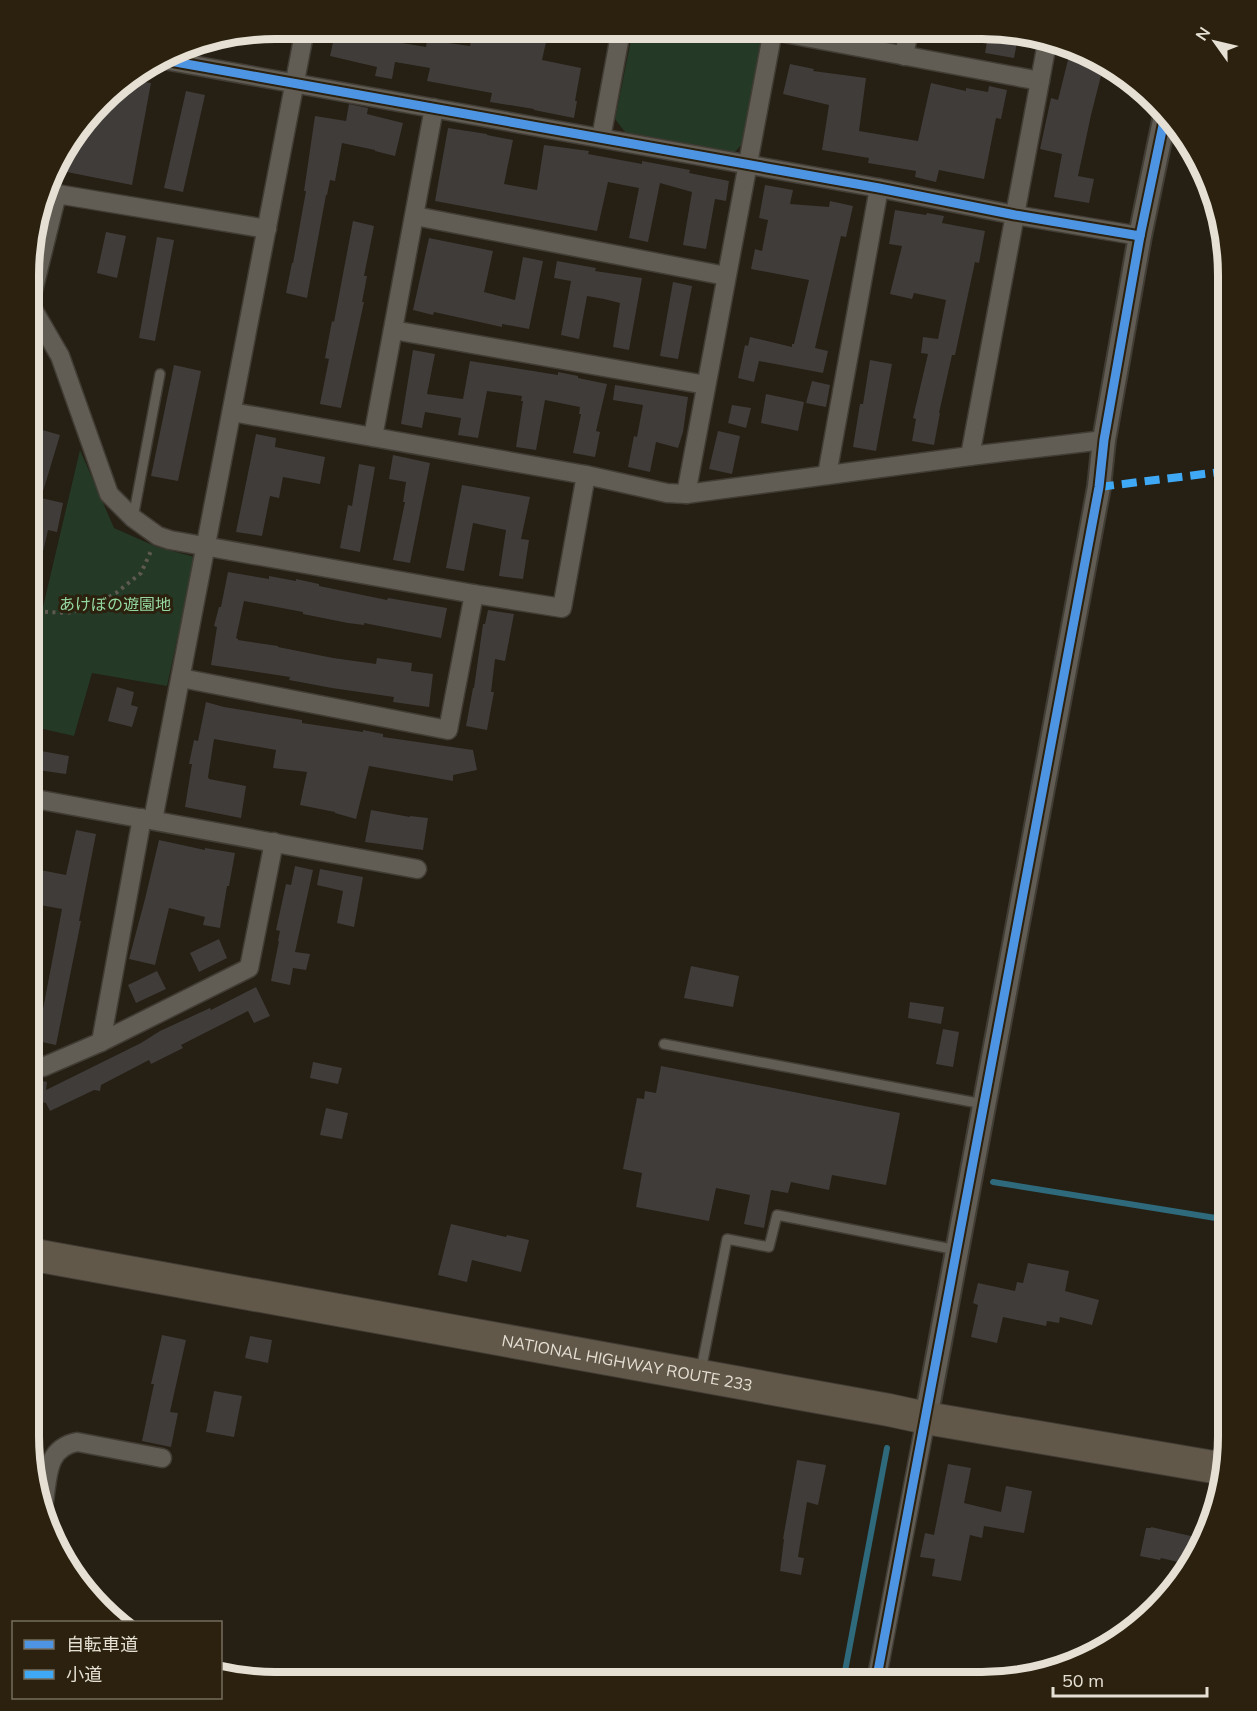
<svg xmlns="http://www.w3.org/2000/svg" width="1257" height="1711" font-family="Mulish,'Noto Sans JP',sans-serif">
<style>
.green{fill:#243926}
.lines{fill:none;stroke-linecap:round;stroke-linejoin:round}
.stream{stroke:#2e6a7b;stroke-width:6}
.building{fill:#403c3a}
.service-casing{stroke:#413c34;stroke-width:12}
.minor-casing{stroke:#413c34;stroke-width:21}
.tertiary-casing{stroke:#413c34;stroke-width:26}
.trunk-casing{stroke:#413c34;stroke-width:34}
.path{stroke:#5e5a51;stroke-width:4;stroke-dasharray:3 4.5;stroke-linecap:butt}
.service{stroke:#615d55;stroke-width:9}
.minor{stroke:#615d55;stroke-width:18}
.tertiary{stroke:#615d55;stroke-width:22}
.trunk{stroke:#61584a;stroke-width:32}
.quiet{stroke:#3fa9f5;stroke-width:8;stroke-dasharray:15 8;stroke-linecap:butt}
.cycleway-casing{stroke:#2b210e;stroke-width:13}
.cycleway{stroke:#4d94e3;stroke-width:9}
.labels{text-anchor:middle;dominant-baseline:central;stroke-width:6;stroke-linejoin:round;paint-order:stroke}
.park-label{font-size:16px;fill:#95d9a1;stroke:#2b210e}
.street-label{font-size:16px;fill:#e6e0d4;stroke:#2b210e}
.rim{fill:none;stroke:#e6e0d4;stroke-width:8}
</style>
<rect width="100%" height="100%" fill="#251f14"/>
<g class="green">
<polygon points="633,30 763,30 742,144 734,153 625,132 615,119"/>
<polygon points="80,450 114,528 157,547 195,557 167,686 92,673 74,736 30,726 30,662"/>
</g>
<g class="lines">
<g class="stream">
<polyline points="993,1182 1228,1220"/>
<polyline points="843,1682 887,1448"/>
</g>
</g>
<g class="building">
<polygon points="336,29 356,29 354,35 426,47 427,40 470,46 473,29 549,29 542,60 581,68 575,101 577,101 574,118 534,110 534,109 490,102 492,93 427,81 430,68 395,62 392,79 375,76 377,67 330,56"/>
<polygon points="989,31 1015,31 1019,32 1014,58 985,53"/>
<polygon points="1070,52 1104,64 1091,115 1078,176 1094,179 1089,203 1054,197 1062,154 1040,149 1051,98 1058,100"/>
<polygon points="790,64 814,69 813,71 866,78 859,131 918,141 931,83 966,91 966,88 988,92 989,86 1007,90 1001,119 996,118 984,179 939,170 936,182 915,177 916,171 868,163 869,158 822,150 829,105 783,94"/>
<polygon points="130,80 151,83 132,185 67,172 75,135 113,89"/>
<polygon points="186,91 205,95 183,192 164,188"/>
<polygon points="349,104 368,108 367,114 403,123 395,156 375,151 375,150 342,143 335,181 330,180 327,195 326,195 307,298 286,293 292,263 293,263 306,191 304,191 315,116 346,121"/>
<polygon points="448,128 487,134 487,135 513,140 504,184 537,190 544,145 589,151 588,154 642,164 642,161 690,170 689,173 729,181 726,201 715,199 706,249 683,245 692,192 660,183 648,242 629,238 639,188 608,182 597,231 435,201"/>
<polygon points="765,185 793,190 790,204 829,207 830,201 853,206 846,237 841,236 815,348 828,351 823,373 759,361 754,382 738,378 745,345 748,346 750,337 792,347 792,344 794,344 809,280 751,269 755,249 762,251 768,220 759,218"/>
<polygon points="895,210 926,215 927,213 944,216 942,223 985,231 979,263 975,262 955,355 952,355 939,413 940,413 934,445 912,441 916,419 913,418 928,354 921,353 923,337 938,339 946,300 914,293 912,299 890,294 902,246 889,244"/>
<polygon points="353,221 374,226 364,276 367,276 362,302 364,302 341,408 320,404 329,359 325,358 332,321 334,322"/>
<polygon points="106,232 126,236 117,278 97,273"/>
<polygon points="157,237 174,240 155,341 139,338"/>
<polygon points="429,238 493,251 484,292 515,300 523,257 543,261 529,329 502,324 502,327 434,312 433,315 413,310"/>
<polygon points="557,261 596,268 595,271 642,278 629,350 613,347 620,303 604,299 587,296 579,339 561,335 571,281 554,278"/>
<polygon points="673,282 692,286 678,359 660,356"/>
<polygon points="413,350 435,354 427,394 463,399 470,361 558,375 558,372 578,376 578,378 607,384 596,431 600,432 595,457 573,453 581,414 579,414 580,407 545,400 536,450 516,447 523,401 521,401 522,396 487,391 478,438 458,435 461,418 425,412 422,428 401,424"/>
<polygon points="870,360 892,364 876,451 853,447 860,404 863,404"/>
<polygon points="174,365 201,371 178,481 151,476"/>
<polygon points="812,381 830,385 826,407 806,403"/>
<polygon points="615,385 688,397 683,432 678,448 656,442 650,472 628,467 634,436 637,437 643,405 613,400"/>
<polygon points="766,394 804,402 798,431 761,423"/>
<polygon points="732,405 751,408 746,428 728,423"/>
<polygon points="39,429 60,435 41,498 63,503 57,532 48,530 37,578 30,577 30,459"/>
<polygon points="718,431 740,436 732,474 709,469"/>
<polygon points="256,434 276,438 275,447 325,457 320,484 283,477 279,498 270,496 262,536 236,532"/>
<polygon points="393,455 430,463 410,563 393,560 405,502 403,502 406,482 389,479"/>
<polygon points="359,464 375,467 360,552 340,548 348,505 352,506"/>
<polygon points="462,485 530,497 521,539 529,540 523,579 499,576 506,530 473,523 464,571 446,568"/>
<polygon points="228,572 269,579 269,576 296,581 296,579 319,584 319,586 387,600 388,598 447,608 441,638 364,623 364,625 348,623 303,614 303,612 244,601 236,638 238,639 238,640 278,646 278,647 333,658 376,664 377,658 412,663 411,671 433,674 429,707 393,702 394,697 332,688 289,680 290,677 211,665 217,627 214,626 219,607 221,607"/>
<polygon points="488,610 514,614 505,661 495,659 491,692 494,692 487,730 466,726 473,688 474,688 483,624 485,624"/>
<polygon points="117,687 134,692 131,705 138,707 132,727 108,721"/>
<polygon points="206,702 224,707 302,720 302,723 363,732 363,730 383,734 383,737 473,750 477,770 453,775 453,781 369,766 356,819 335,813 335,812 300,805 307,772 273,768 276,750 214,739 208,777 209,779 246,786 241,818 185,807 192,764 189,764 194,740 198,741"/>
<polygon points="30,749 69,756 66,774 30,769"/>
<polygon points="371,810 410,817 410,816 428,818 423,850 365,842"/>
<polygon points="76,830 96,834 79,921 81,921 56,1045 37,1041 62,909 29,903 30,868 66,875"/>
<polygon points="159,840 205,850 205,848 235,853 229,886 227,886 220,928 203,925 205,917 169,908 155,965 129,959 145,899"/>
<polygon points="295,866 313,870 295,952 310,954 306,970 293,968 290,985 271,981 279,941 278,941 280,931 276,930 286,884 291,885"/>
<polygon points="320,869 363,877 354,927 337,923 343,891 317,885"/>
<polygon points="219,939 227,958 199,972 190,953"/>
<polygon points="691,966 739,976 733,1007 684,998"/>
<polygon points="157,971 166,989 136,1003 128,985"/>
<polygon points="256,987 270,1016 254,1023 248,1011 181,1045 183,1048 151,1064 149,1060 101,1085 100,1091 94,1090 50,1111 46,1103 29,1100 29,1078 47,1082 46,1090 141,1043 160,1031 210,1008 211,1010"/>
<polygon points="910,1002 944,1007 941,1024 908,1018"/>
<polygon points="943,1029 959,1032 953,1067 936,1064"/>
<polygon points="313,1062 342,1068 338,1084 310,1078"/>
<polygon points="661,1066 900,1113 886,1185 832,1175 829,1190 791,1182 788,1193 771,1190 764,1228 744,1224 750,1195 716,1188 709,1221 636,1207 642,1173 623,1169 637,1098 644,1099 645,1091 656,1093"/>
<polygon points="326,1108 348,1113 342,1139 320,1135"/>
<polygon points="451,1224 506,1237 507,1235 529,1240 521,1272 472,1260 467,1282 438,1275"/>
<polygon points="1028,1263 1069,1271 1065,1291 1099,1300 1092,1325 1060,1317 1059,1323 1047,1321 1046,1326 1003,1317 997,1343 971,1337 978,1305 973,1303 978,1283 1015,1291 1017,1282 1023,1283"/>
<polygon points="162,1335 186,1340 170,1412 178,1413 171,1447 142,1441 154,1384 151,1384"/>
<polygon points="250,1336 272,1340 268,1363 245,1358"/>
<polygon points="214,1391 242,1396 234,1437 206,1432"/>
<polygon points="797,1460 826,1465 818,1505 807,1502 798,1557 804,1558 801,1575 780,1571 784,1539 783,1539"/>
<polygon points="948,1464 971,1468 964,1503 1001,1512 1006,1486 1032,1491 1024,1533 984,1526 982,1538 970,1535 961,1581 932,1576 935,1559 920,1557 925,1533 934,1535"/>
<polygon points="1151,1527 1204,1539 1191,1565 1161,1558 1160,1560 1140,1556 1146,1528 1151,1528"/>
</g>
<g class="lines">
<defs>
<g id="service">
<polyline points="133,518 160,374"/>
<polyline points="664,1044 983,1104"/>
<polyline points="701,1370 727,1239 769,1247 777,1215 957,1250"/>
</g>
<g id="minor">
<polyline points="773,31 1040,81"/>
<polyline points="904,56 909,30"/>
<polyline points="164,60 879,188 1015,215 1140,236"/>
<polyline points="601,138 621,30"/>
<polyline points="415,216 726,276"/>
<polyline points="31,299 57,194 267,229"/>
<polyline points="31,306 60,356 109,494 133,518 158,536 170,540 474,594 562,608 586,475"/>
<polyline points="393,330 706,385"/>
<polyline points="232,412 586,475 667,493 686,494 970,456 1104,440"/>
<polyline points="373,437 434,108"/>
<polyline points="970,456 1047,43"/>
<polyline points="827,475 879,188"/>
<polyline points="686,494 773,30"/>
<polyline points="181,678 448,730 474,594"/>
<polyline points="30,798 417,869"/>
<polyline points="153,820 305,29"/>
<polyline points="101,1042 142,818"/>
<polyline points="29,1065 43,1067 101,1042 249,968 274,842"/>
<path d="M44 1502C48 1476 46 1448 77 1442L162 1458"/>
<polyline points="876,1682 926,1418"/>
</g>
<polyline id="tertiary" points="926,1418 1099,487 1104,440 1140,236 1166,111"/>
<g id="trunk">
<path id="s1" d="M29 1254 889 1410 926 1418 1225 1469"/>
</g>
</defs>
<use href="#service" class="service-casing"/>
<use href="#minor" class="minor-casing"/>
<use href="#tertiary" class="tertiary-casing"/>
<use href="#trunk" class="trunk-casing"/>
<polyline class="path" points="30,611 67,613 90,608 116,593 141,573 151,551"/>
<use href="#service" class="service"/>
<use href="#minor" class="minor"/>
<use href="#tertiary" class="tertiary"/>
<use href="#trunk" class="trunk"/>
<polyline class="quiet" points="1099,487 1228,471"/>
<defs>
<g id="cycleway">
<polyline points="164,60 879,188 1015,215 1140,236"/>
<polyline points="876,1682 1099,487 1104,440 1140,236 1166,111"/>
</g>
</defs>
<use href="#cycleway" class="cycleway-casing"/>
<use href="#cycleway" class="cycleway"/>
</g>
<g class="labels">
<g class="park-label">
<text x="115" y="604">あけぼの遊園地</text>
</g>
<g class="street-label">
<text stroke="none"><textPath href="#s1" startOffset="608">NATIONAL HIGHWAY ROUTE 233</textPath></text>
</g>
</g>
<path d="M0 0H1257V1711H0ZM275 39H982A236 236 0 0 1 1218 275V1436A236 236 0 0 1 982 1672H275A236 236 0 0 1 39 1436V275A236 236 0 0 1 275 39Z" fill="#2b210e" fill-rule="evenodd"/>
<path class="rim" d="M275 39H982A236 236 0 0 1 1218 275V1436A236 236 0 0 1 982 1672H275A236 236 0 0 1 39 1436V275A236 236 0 0 1 275 39Z"/>
<rect x="12" y="1621" width="210" height="78" fill="#2b210e" stroke="#766d5d" stroke-width="1.5"/>
<rect x="24" y="1640" width="30" height="9" fill="#4d94e3" stroke="#766d5d" stroke-width="1.5"/>
<text x="66" y="1651" font-size="18" fill="#e6e0d4">自転車道</text>
<rect x="24" y="1670" width="30" height="9" fill="#3fa9f5" stroke="#766d5d" stroke-width="1.5"/>
<text x="66" y="1681" font-size="18" fill="#e6e0d4">小道</text>
<g transform="translate(1215 42) rotate(304)" stroke="#2b210e" stroke-width="4.5" paint-order="stroke">
<path d="M0-4.5L10 22L0 15L-10 22Z" fill="#e6e0d4"/>
<text y="-9" font-size="16" font-weight="bold" text-anchor="middle" fill="#e6e0d4">N</text>
</g>
<path d="M1053 1687v9h154v-9" fill="none" stroke="#e6e0d4" stroke-width="3"/>
<text x="1062" y="1687" font-size="18" fill="#e6e0d4" stroke="#2b210e" stroke-width="4.5" paint-order="stroke">50 m</text>
</svg>
